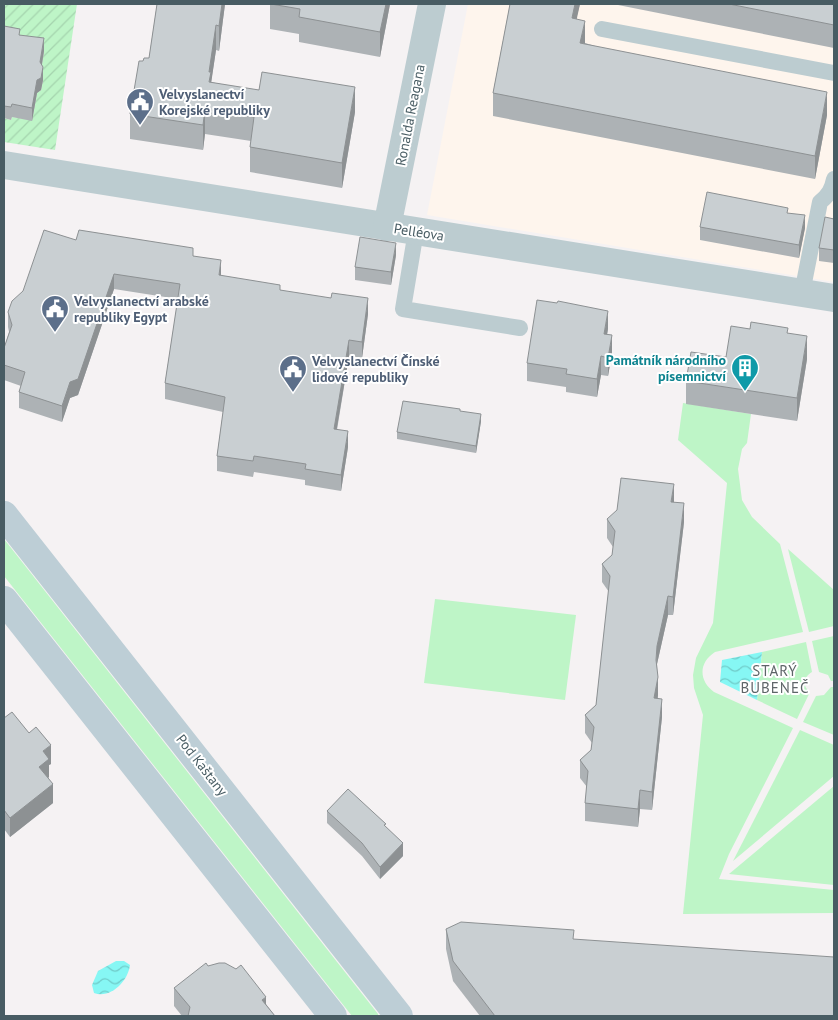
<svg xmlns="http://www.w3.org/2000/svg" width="838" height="1020" font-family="'PT Sans',sans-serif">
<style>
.commercial{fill:#fef5ed}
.grass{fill:#bef5c7}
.garden{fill:url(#garden-furrows)}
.water{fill:url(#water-waves)}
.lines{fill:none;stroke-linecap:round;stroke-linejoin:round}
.service{stroke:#bcccd0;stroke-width:16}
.minor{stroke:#bcccd0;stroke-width:28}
.secondary{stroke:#bdced6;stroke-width:28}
.wall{fill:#adb2b5}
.shaded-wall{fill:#8d9193}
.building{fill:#c9cfd2;stroke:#8d9193}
.labels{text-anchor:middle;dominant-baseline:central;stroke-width:4;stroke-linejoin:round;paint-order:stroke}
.service-label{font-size:14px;font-weight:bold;fill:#4e5e75;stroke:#fff;text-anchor:start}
.street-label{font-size:14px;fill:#485c63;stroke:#fff}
.culture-label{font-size:14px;font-weight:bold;fill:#0d838f;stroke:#fff;text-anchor:end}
.neighbourhood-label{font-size:15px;letter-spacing:1px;fill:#5e6568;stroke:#fff}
</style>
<defs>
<pattern id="garden-furrows" width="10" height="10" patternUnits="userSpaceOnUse" patternTransform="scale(1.25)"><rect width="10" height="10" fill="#bef5c7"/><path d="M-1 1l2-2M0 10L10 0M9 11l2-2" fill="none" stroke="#a5d4ae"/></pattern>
<pattern id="water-waves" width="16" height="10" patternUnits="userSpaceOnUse" patternTransform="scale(1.25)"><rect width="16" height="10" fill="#86f7f4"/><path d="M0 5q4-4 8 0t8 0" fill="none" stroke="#70cbc9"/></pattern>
</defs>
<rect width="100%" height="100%" fill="#f5f2f3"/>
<polygon class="commercial" points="468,4 834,4 834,282 427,215"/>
<g class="grass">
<path d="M683 403 751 414 747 443 742 449 738 469 742 500 752 517 780 544 803 632 715 652C698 663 699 681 714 692L793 728 729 854 719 879 834 890V913L683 914 703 715 694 688 693 675 696 658 713 623 727 483 678 440Z"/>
<polygon points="4,539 378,1014 378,1016 352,1016 4,576"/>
<polygon points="788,549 834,590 834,626 809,632"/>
<polygon points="435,599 576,615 565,700 424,683"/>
<polygon points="834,636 834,681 831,681 828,675 819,672 812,641"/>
<path d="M806 642 812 672C804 677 801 685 810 692L797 719 757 700 762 652Z"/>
<polygon points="831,687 834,687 834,735 803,722 816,696 824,695"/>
<polygon points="800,730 834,745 834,776 733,861"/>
<polygon points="834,786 834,885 729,874"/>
</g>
<polygon class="garden" points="4,4 77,4 55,150 4,142 4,118 11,120 12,117 32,120 37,93 41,90 43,80 40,75 44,51 4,39"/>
<g class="water">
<polygon points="762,652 757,700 720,682 722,660"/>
<path d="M116 961H124L130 965C128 981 111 999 94 993L92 985 98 971Z"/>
</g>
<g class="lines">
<g class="service">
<polyline points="602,29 834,73"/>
<polyline points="416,231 403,309 520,328"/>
<path d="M802 293 820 202C829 195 832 189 834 179"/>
</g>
<g class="minor">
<polyline points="4,165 834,298"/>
<polyline points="387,227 432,4"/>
</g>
<g class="secondary">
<polyline points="4,515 399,1016"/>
<polyline points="4,600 333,1016"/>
</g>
</g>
<g class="wall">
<polygon points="157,4 225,4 219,51 216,50 211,82 355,112 342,188 250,172 250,147 251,141 205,134 203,150 130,139 130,114 143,61 149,58"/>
<polygon points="270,4 390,4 380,57 299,42 299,34 270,29"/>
<polygon points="510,4 580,4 576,19 585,43 827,115 815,179 493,116 493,93"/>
<polygon points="613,4 834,4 834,48"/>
<polygon points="4,26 20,35 44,51 42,65 43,80 41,90 37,93 32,121 12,117 11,120 4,118"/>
<polygon points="788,213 805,228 799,258 700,240 700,227"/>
<polygon points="834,219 834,263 819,261 819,248"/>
<polygon points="76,240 193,256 221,276 280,290 368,314 362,358 349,356 337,430 348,447 341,491 305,485 305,480 254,472 253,477 217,471 217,456 223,412 165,399 165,383 178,299 114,289 78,395 70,398 62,422 19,408 19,392 21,386 4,380 4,348 9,332 8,327 8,312"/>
<polygon points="396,255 391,285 355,280 355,267"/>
<polygon points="608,329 607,334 612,353 608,376 601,375 597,397 566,392 566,387 527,381 527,363"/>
<polygon points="750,329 788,333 807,359 797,421 686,404 686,381 726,357"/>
<polygon points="460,411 481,421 476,453 397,439 397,432"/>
<polygon points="674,502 684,522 673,615 668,615 657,664 658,695 658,698 662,717 652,810 640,809 638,827 585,821 585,803 587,787 580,778 580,760 591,750 592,743 585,733 585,715 596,705 609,592 602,582 602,564 612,555 613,547 607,538 607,519"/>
<polygon points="4,718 51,764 49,765 49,777 48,778 53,803 10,837 4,829"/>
<polygon points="327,811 386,827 403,856 380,879 362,856 327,823"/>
<polygon points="446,929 574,940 834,1016 480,1016 453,981 446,949"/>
<polygon points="208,966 266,1004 275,1016 182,1016 174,1006 174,988"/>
</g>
<g class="shaded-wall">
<polygon points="222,4 225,4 219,51 219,26"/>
<polygon points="386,4 390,4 380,57 380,32"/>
<polygon points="575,4 580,4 572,41 572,18"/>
<polygon points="585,21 585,44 580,43"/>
<polygon points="216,25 216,50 211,84 211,98 209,72"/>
<polygon points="44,38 44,51 40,75 40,62"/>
<polygon points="43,67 43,80 41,90 37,93 32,121 32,108 37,80"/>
<polygon points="355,87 355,112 342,188 342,163"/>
<polygon points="827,92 827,115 815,179 815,156"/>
<polygon points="205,109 205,134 203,150 203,125"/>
<polygon points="805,215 805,228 799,258 799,245"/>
<polygon points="396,243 396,255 391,285 391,272"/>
<polygon points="221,260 221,276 219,275"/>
<polygon points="114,274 114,289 78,395 70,398 62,422 62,406 70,382"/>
<polygon points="368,298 368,314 362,358 362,342"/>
<polygon points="608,311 608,329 604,352 604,334"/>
<polygon points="612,335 612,353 608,376 608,358"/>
<polygon points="807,336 807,359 797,421 797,398"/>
<polygon points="349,340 349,356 334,445 334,429"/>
<polygon points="601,356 601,375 597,397 597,379"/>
<polygon points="481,414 481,421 476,453 476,446"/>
<polygon points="348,431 348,447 341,491 341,475"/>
<polygon points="674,484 674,502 671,502"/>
<polygon points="684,503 684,522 673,615 673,597"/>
<polygon points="668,596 668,615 657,664 656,678 657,646"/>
<polygon points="658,677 658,695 654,716 654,698"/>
<polygon points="662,699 662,717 652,810 652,792"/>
<polygon points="51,745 51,764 49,765 49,777 39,785 39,767 43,751"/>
<polygon points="53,784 53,803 10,837 10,818"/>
<polygon points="640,790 640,809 638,827 638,809"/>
<polygon points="403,843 403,856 380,879 380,867"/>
<polygon points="266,997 266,1015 262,1000"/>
</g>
<g class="building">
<polygon points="157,4 222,4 219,26 216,25 209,72 211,72 209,82 259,90 262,72 355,87 342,163 250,147 254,117 205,109 203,125 130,114 139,61 143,61 144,58 149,58"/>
<polygon points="271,4 386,4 380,32 299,17 300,9"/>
<polygon points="510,4 575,4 572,18 585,21 580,43 827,92 815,156 493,93"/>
<polygon points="729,4 834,4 834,25"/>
<polygon points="4,26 20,29 19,35 44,38 40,62 43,67 41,78 37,80 32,108 12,104 11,107 4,106"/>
<polygon points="707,192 788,208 787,213 805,215 799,245 700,227"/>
<polygon points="825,217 834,219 834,250 819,248"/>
<polygon points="44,230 76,240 79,230 193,248 193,256 221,260 219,275 280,285 280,290 331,298 332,293 368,298 362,342 349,340 334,429 348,431 341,475 305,469 306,464 254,456 253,461 217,456 225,397 165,383 180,284 114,274 78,379 70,382 62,406 19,392 25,372 4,365 4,348 12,325 8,312 12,301 23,291"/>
<polygon points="360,237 396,243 391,272 355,267"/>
<polygon points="537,300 557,303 558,301 608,311 604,334 612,335 608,358 601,356 597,379 566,374 567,369 527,363"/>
<polygon points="751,322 788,328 787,333 807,336 797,398 686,381 691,352 726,357 731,326 750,329"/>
<polygon points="403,401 460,409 460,411 481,414 476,446 397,432"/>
<polygon points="621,478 674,484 671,502 684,503 673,597 668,596 657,646 656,660 658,677 654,698 662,699 652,792 640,790 638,809 585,803 588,771 580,760 591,750 594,727 585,715 596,705 610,576 602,564 612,555 615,531 607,519 617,510"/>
<polygon points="12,712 29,733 36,727 51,745 43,751 49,759 39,767 53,784 10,818 4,810 4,718"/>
<polygon points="348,789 386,824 384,825 403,843 380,867 362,843 327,811"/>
<polygon points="461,922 574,930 573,939 834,957 834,1016 495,1016 453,961 446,929"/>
<polygon points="206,963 208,966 219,963 225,963 236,969 241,965 266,997 262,1000 275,1016 188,1016 190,1007 174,988"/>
</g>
<defs>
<symbol id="civic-pin" viewBox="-11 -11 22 30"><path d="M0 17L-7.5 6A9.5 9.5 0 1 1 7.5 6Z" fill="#5c6f8a" stroke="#fff"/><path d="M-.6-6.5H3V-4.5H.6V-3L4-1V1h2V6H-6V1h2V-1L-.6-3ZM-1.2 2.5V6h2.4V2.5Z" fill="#fff"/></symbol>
<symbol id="building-pin" viewBox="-11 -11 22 30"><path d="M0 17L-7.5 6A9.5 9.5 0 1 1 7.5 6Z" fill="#0f9aa8" stroke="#fff"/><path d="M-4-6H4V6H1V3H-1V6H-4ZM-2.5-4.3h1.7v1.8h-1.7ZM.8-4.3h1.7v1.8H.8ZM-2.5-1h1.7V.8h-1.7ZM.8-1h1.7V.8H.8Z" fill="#fff"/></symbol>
</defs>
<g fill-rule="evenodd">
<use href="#civic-pin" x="124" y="86" width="32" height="43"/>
<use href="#civic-pin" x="39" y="293" width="32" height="43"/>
<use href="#building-pin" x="729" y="352" width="32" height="43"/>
<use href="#civic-pin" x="277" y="353" width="32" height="43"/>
</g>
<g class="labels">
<g class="service-label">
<text x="159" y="94">Velvyslanectví<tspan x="159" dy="16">Korejské republiky</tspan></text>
<text x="74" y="301">Velvyslanectví arabské<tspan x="74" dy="16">republiky Egypt</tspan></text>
<text x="312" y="361">Velvyslanectví Čínské<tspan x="312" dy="16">lidové republiky</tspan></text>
</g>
<g class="street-label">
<text transform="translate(410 115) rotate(-79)">Ronalda Reagana</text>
<text transform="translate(419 232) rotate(9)">Pelléova</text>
<text transform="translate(202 765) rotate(52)">Pod Kaštany</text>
</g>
<g class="culture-label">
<text x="726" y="360">Památník národního<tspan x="726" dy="16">písemnictví</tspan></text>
</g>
<g class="neighbourhood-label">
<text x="775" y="670">STARÝ<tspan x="775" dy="17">BUBENEČ</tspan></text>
</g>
</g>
<rect width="838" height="1020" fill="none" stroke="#485c63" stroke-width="10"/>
</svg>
